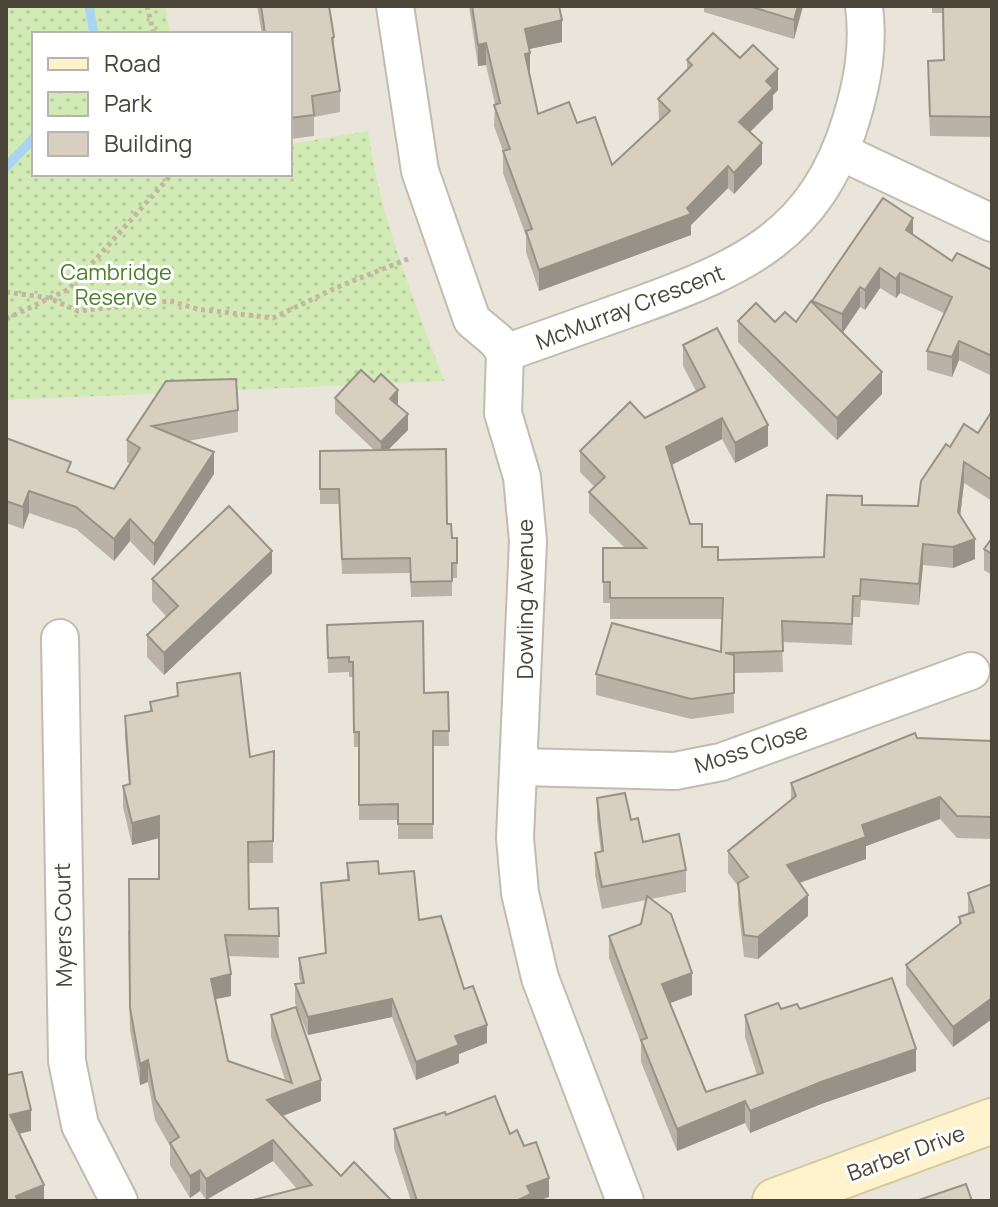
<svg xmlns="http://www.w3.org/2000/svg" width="998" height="1207" font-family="Manrope,sans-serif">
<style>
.residential{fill:#eae5da;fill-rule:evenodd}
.park{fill:url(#park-dots)}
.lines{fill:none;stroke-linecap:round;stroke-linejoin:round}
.stream{stroke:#a9d4f2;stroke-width:9}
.street-casing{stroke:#c2bbae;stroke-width:40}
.secondary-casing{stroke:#d6c79b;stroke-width:48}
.path{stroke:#c4b79f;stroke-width:5;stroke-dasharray:4 4;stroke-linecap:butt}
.street{stroke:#fff;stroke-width:36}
.secondary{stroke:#fff3cd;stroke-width:44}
.wall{fill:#bab2a6}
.shaded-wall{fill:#979187}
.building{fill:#d8cfc1;stroke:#979187;stroke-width:2}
.labels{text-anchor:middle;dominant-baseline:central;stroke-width:6;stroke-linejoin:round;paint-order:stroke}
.park-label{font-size:22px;fill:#4a7f2a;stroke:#fff}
.street-label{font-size:22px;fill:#4b4439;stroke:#fff}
</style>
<defs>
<pattern id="park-dots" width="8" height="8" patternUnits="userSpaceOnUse" patternTransform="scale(2)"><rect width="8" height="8" fill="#d2eab5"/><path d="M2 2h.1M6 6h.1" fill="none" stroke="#b6ca9c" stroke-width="1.8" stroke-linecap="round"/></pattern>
</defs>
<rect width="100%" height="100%" fill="#f6f3ec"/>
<path class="residential" d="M6 6H992V1201H6ZM34 34H290V174H34Z"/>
<path class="park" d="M6 6H165L170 34H34V174H290V144L368 131C380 218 414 299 444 381L6 400Z"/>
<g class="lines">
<g class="stream">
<polyline points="89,6 94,34"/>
<polyline points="6,167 34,138"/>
</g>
<defs>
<g id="street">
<polyline points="395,6 420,171 472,320 497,341 505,353 503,413 522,477 528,541 515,838 520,893 540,978 625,1201"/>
<polyline points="841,152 992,223"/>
<path d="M505 353C549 337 593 322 637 306 742 268 816 236 851 120 863 81 869 46 864 6"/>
<polyline points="60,638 67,1061 80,1125 119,1201"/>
<polyline points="521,767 675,771 721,762 971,671"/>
</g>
<polyline id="secondary" points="775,1201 992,1121"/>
</defs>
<use href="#street" class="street-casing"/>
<use href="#secondary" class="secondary-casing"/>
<g class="path">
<polyline points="147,6 154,34"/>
<polyline points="6,292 49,298 78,311 170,301 197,309 273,318 340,286 408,259"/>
<polyline points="6,319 69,289 172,174"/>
</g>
<use href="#street" class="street"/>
<use href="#secondary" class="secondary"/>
</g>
<g class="wall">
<polygon points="257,6 329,6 334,37 334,57 340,91 340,112 314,117 314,136 290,139 290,34 262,34"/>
<polygon points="469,6 559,6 562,42 529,49 530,74 538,114 577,123 612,165 659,121 658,99 687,70 687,60 740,58 778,90 773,95 773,109 750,132 762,164 734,194 728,188 691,225 691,235 539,291 526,252 526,236 503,173 503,151 494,126 495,104 486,65 478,66"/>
<polygon points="704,6 803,6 794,39 704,12"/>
<polygon points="932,6 992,6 992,137 930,136 928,81 944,60 942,13 932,13"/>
<polygon points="913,235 952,261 992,270 992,376 959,360 952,377 927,370 927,351 944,313 900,293 896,298 880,288 865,310 860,307 842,333 882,394 837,440 738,342 738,321 796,322 812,303 812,301"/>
<polygon points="683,345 768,446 735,463 722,439 671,465 690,524 702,547 718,560 824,557 862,505 918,506 950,447 978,433 992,415 992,501 964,483 960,516 975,559 953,568 923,565 919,605 861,600 860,617 853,617 852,645 782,642 783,672 734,673 734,713 691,719 596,695 596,674 721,652 722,619 610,619 610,603 603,603 603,548 625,548 589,513 589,492 595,487 580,472 580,451 696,391 683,366"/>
<polygon points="166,381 238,410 238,432 188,441 214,474 154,566 130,541 114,561 76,529 29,513 23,529 6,523 6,438 71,474 114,489 130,464 127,462 127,440"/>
<polygon points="335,398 398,405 408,430 388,450 447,524 452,538 457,538 457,578 452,578 452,596 411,597 410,573 342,574 339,504 320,504 320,451 374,450 335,413"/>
<polygon points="992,538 992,575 984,570 984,549"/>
<polygon points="272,573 164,675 147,657 147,635 167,617 152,601 152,579"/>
<polygon points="327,625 424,693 448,692 449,746 433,746 433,839 398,839 398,820 359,820 359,747 354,747 353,677 349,677 349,672 328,673"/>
<polygon points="177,683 250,757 274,751 273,863 248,863 249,909 278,908 279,958 228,956 231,996 216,999 228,1061 285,1080 271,1037 271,1015 321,1101 282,1116 341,1176 392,1201 297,1189 273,1161 206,1200 200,1191 190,1198 170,1165 170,1146 155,1120 148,1082 140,1085 130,1030 128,931 159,879 159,838 132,845 123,807 123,786 129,784 125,737 125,716 150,711 150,702 177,697"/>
<polygon points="917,738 992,741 992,839 957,838 940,819 866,846 866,859 800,883 808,916 758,959 744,957 738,905 738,886 728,873 728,851 791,800 791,783"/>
<polygon points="597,798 631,820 643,842 686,870 686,892 651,899 692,995 670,1003 706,1092 757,1075 745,1037 745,1015 781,1009 800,1009 916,1071 821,1104 750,1133 745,1123 677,1151 641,1062 641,1043 609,958 609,936 641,924 646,900 602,909 595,875 595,853 601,852 597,820"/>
<polygon points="347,863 379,874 419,920 464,989 487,1043 459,1054 459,1063 416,1080 392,1017 308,1035 295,1003 295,984 301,983 299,977 299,958 325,953 321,901 321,883 347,880"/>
<polygon points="992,884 992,1019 953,1047 906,985 906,965 959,925 959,917 968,914 968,893"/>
<polygon points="446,1115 510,1134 549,1197 537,1201 411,1201 394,1148 394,1129"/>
</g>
<g class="shaded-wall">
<polygon points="798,6 803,6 794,39 794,20"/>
<polygon points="562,20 562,42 525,50 525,29"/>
<polygon points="486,43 486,65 478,66 478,45"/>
<polygon points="530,53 530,74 525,76 525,54"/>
<polygon points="778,69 778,90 773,95 773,109 739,143 739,122 766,81"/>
<polygon points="762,143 762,164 734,194 734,173"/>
<polygon points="728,166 728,188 691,225 691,235 539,291 539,270 687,208"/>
<polygon points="913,218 913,238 906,230"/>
<polygon points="880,268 880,288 865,310 865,290"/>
<polygon points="900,273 900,293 896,298 896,279"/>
<polygon points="860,287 860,307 842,334 842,314"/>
<polygon points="959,341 959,360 952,377 952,357"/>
<polygon points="882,372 882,394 837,440 837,418"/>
<polygon points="398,390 398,405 390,414 390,399"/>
<polygon points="408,414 408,430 381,457 381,442"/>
<polygon points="722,418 722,439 666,468 666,447"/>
<polygon points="768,425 768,446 735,463 735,443"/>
<polygon points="214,452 214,474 154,566 154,544"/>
<polygon points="964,462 964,483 958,533 958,512"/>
<polygon points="29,491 29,513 23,529 23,507"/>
<polygon points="130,519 130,541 114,561 114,539"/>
<polygon points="975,539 975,559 953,568 953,547"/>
<polygon points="923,544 923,565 919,605 919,584"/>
<polygon points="272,551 272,573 164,675 164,653"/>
<polygon points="940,797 940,819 866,846 866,859 787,887 787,865 862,825"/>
<polygon points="159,816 159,838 132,845 132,823"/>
<polygon points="808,895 808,916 758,959 758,937"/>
<polygon points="692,973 692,995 662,1006 662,984"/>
<polygon points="231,974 231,996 211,1000 211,979"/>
<polygon points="992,998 992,1019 953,1047 953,1027"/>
<polygon points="392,999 392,1017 308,1035 308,1017"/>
<polygon points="487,1025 487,1043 459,1054 459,1063 416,1080 416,1062 455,1036"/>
<polygon points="916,1049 916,1071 821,1104 750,1133 750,1111 821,1082"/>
<polygon points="148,1060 148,1082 140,1085 140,1064"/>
<polygon points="321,1080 321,1101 267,1122 267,1100"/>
<polygon points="745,1101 745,1123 677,1151 677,1129"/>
<polygon points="31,1110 31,1131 10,1136 10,1115"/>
<polygon points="273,1140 273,1161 206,1200 206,1179"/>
<polygon points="200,1170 200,1191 190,1198 190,1176"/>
<polygon points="549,1178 549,1197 537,1201 516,1201 527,1186"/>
<polygon points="44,1185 44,1201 16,1201 16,1196"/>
</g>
<g class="building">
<polygon points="261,6 329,6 334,37 332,38 340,91 312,96 314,115 290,118 290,34 265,34"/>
<polygon points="472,6 559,6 562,20 525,29 530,53 525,54 538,114 569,102 577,123 595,117 612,165 670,111 658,99 692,65 687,60 713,33 740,58 753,45 778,69 766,81 773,88 739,122 762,143 734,173 728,166 687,208 691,214 539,270 526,231 532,229 503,151 510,149 494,105 500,103 486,43 478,45"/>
<polygon points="749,6 798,6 794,20"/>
<polygon points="943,6 992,6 992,117 930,116 928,61 944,60"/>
<polygon points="883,198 913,218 906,230 952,261 957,253 992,270 992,356 959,341 952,357 927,351 952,297 900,273 896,279 880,268 865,290 860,287 842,314 812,301"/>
<polygon points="811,301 882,372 837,418 738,321 756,303 775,322 785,312 796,322"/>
<polygon points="717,328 768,425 735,443 722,418 666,447 690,524 702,524 702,547 718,547 718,560 824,557 827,495 862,496 862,505 918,506 921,481 946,444 950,447 964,424 978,433 990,414 992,415 992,480 964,462 958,512 975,539 953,547 923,544 919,584 861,579 860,596 853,596 852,624 782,621 783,651 725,653 734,655 734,693 691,699 596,674 612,623 721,652 723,598 610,598 610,582 603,582 603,548 646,548 589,492 605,477 580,451 630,402 645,418 705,387 683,345"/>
<polygon points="361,370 374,382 381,374 398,390 390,399 408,414 381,442 335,398"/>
<polygon points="236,379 238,410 152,426 214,452 154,544 130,519 114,539 76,507 29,491 23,507 6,501 6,438 71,462 67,472 114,489 140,448 127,440 166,381"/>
<polygon points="446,449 447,524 451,524 452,538 457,538 457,563 452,563 452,581 411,582 410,558 342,559 339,489 320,489 320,451"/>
<polygon points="229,506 272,551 164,653 147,635 178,606 152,579"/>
<polygon points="992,538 992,554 984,549"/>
<polygon points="423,621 424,693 448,692 449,731 433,731 433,824 398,824 398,804 359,805 359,732 354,732 353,662 349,662 349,657 328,658 327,625"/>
<polygon points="240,673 250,757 274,751 273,841 248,842 249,909 278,908 279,936 225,935 231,974 211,979 228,1061 292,1083 271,1015 296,1007 321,1080 267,1100 341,1176 354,1162 392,1201 249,1201 312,1185 273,1140 206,1179 200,1170 190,1176 170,1143 179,1137 155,1099 148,1060 140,1064 130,1008 129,879 159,879 159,816 132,823 123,786 130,784 125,716 152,711 150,702 178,696 177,683"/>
<polygon points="915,733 917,738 992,741 992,817 957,816 940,797 862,825 866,837 787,865 808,895 758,937 744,935 738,883 748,877 728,851 796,796 791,783"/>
<polygon points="625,793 631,820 638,818 643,842 679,834 686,870 602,887 595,853 603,851 597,798"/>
<polygon points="378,861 379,874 414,871 419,920 441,916 464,989 473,986 487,1025 455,1036 459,1045 416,1062 392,999 308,1017 295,984 304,983 299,958 326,953 321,883 349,880 347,863"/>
<polygon points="992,884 992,998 953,1027 906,965 961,923 959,917 974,912 968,893"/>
<polygon points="647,896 671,914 692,973 662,984 706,1092 763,1073 745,1015 778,1003 781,1009 797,1004 800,1009 892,978 916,1049 821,1082 750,1111 745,1101 677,1129 641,1040 647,1038 609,936 641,924"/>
<polygon points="22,1072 31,1110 10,1115 44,1185 16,1196 18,1201 6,1201 6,1075"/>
<polygon points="495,1096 510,1134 517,1130 524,1146 536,1142 549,1178 527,1186 531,1194 516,1201 417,1201 394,1129 445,1112 446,1115"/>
<polygon points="966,1184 972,1201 916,1201"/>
</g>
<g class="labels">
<g class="park-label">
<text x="116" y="272">Cambridge<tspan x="116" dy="25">Reserve</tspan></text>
</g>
<g class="street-label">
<text transform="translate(630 307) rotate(-21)">McMurray Crescent</text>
<text transform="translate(525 599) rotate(-90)">Dowling Avenue</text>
<text transform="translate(751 748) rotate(-18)">Moss Close</text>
<text transform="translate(63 925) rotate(-91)">Myers Court</text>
<text transform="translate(906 1153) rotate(-20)">Barber Drive</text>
</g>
</g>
<rect width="998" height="1207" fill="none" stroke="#4b4439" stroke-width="16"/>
<rect x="32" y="32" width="260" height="144" fill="#ffffff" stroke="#b7b4b0" stroke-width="2"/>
<rect x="48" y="58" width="40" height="12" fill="#fff3cd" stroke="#b7b4b0" stroke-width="2"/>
<text x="104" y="72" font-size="24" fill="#4b4439">Road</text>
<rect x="48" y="92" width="40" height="24" fill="url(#park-dots)" stroke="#b7b4b0" stroke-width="2"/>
<text x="104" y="112" font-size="24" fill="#4b4439">Park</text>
<rect x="48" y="132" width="40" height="24" fill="#d8cfc1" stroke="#b7b4b0" stroke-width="2"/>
<text x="104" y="152" font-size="24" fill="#4b4439">Building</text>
</svg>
